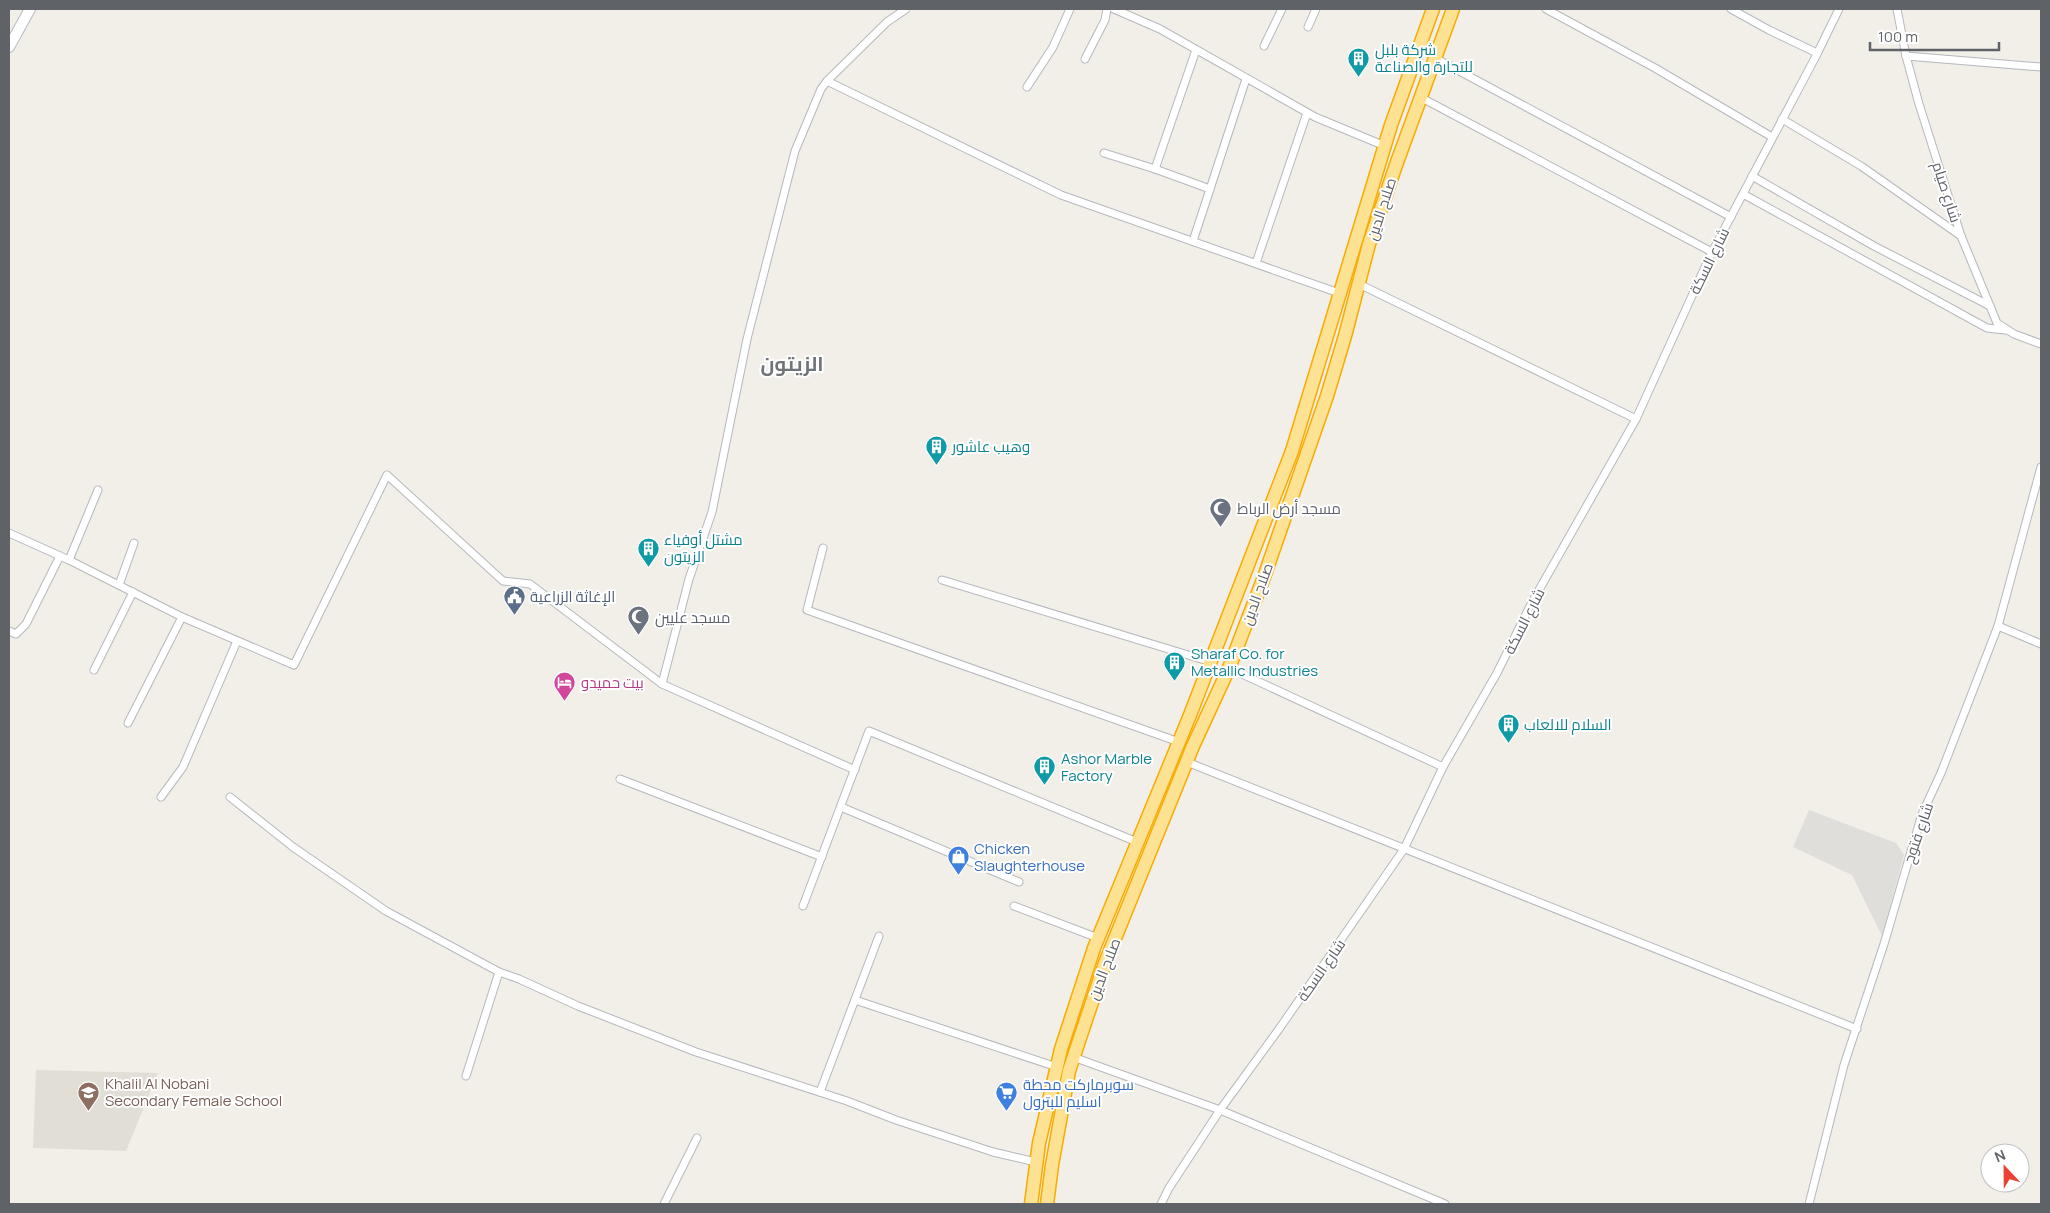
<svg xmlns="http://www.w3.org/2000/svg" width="2050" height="1213" font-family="Manrope,Cairo,sans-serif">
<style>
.industrial{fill:#e0deda}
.education{fill:#e1ded6}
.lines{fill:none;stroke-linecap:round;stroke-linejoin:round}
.street-casing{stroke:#b5b8bc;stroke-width:9}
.secondary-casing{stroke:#b6babf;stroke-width:12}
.highway-casing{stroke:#f9ab00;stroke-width:15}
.street{stroke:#fff;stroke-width:7}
.secondary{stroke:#fff;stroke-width:10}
.highway{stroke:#fde293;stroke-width:12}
.labels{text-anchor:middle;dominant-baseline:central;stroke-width:4;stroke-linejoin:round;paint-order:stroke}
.culture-label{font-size:15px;fill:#0d838f;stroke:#fff;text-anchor:start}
.street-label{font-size:15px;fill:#5f6368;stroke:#fff}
.worship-label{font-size:15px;fill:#5b616d;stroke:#fff;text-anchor:start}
.service-label{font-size:15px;fill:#4e5e75;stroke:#fff;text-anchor:start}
.hotel-label{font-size:15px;fill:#b23c85;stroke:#fff;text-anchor:start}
.shop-label{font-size:15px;fill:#366cbe;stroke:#fff;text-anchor:start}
.education-label{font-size:15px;fill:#785e54;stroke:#fff;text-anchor:start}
.district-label{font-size:20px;font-weight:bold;fill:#70757a;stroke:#fff}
</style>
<rect width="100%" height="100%" fill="#f1efe8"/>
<polygon class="industrial" points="1809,810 1896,843 1904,855 1882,936 1852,875 1793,847"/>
<polygon class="education" points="36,1070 158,1073 126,1151 33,1148"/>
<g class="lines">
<defs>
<g id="street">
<polyline points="1114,9 1160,29 1315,117 1385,146"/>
<polyline points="1546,9 1655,68 1772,137"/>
<polyline points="1731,9 1769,30 1817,53"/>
<polyline points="1897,9 1906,56 1919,104 1961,236 1997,323 2014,334 2041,344"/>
<polyline points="1308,27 1316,9"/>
<polyline points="1264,46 1282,9"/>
<polyline points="1906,56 2041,67"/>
<polyline points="1435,58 1731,217"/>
<polyline points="1085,59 1105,20 1107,9"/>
<polyline points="827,81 1061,195 1339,293"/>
<polyline points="1027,87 1053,47 1070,9"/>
<polyline points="1420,97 1710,251 1711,254"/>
<polyline points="1782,119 1861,166 1961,236"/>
<polyline points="1104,153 1155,169 1210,189"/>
<polyline points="1155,169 1196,50"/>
<polyline points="1752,176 1874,246 1990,306"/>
<polyline points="1743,194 1987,328 2005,330"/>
<polyline points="1193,241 1246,79"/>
<polyline points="1256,263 1307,113"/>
<polyline points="1359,284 1636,419"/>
<polyline points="9,533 69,560 182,617 294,665 387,475 503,581 530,584 662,684 855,770"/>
<polyline points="823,548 807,610 1179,742"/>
<polyline points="69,560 98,490"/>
<polyline points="942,580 1211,662"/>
<polyline points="119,585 134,543"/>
<polyline points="1998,626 2041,644"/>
<polyline points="9,631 16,634 26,624 60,556"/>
<polyline points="1229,668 1443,767"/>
<polyline points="94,670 133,592"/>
<polyline points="662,684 689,579 712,512 747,339 795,151 821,89 827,81 887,22 906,9"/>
<polyline points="128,723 182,617"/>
<polyline points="1187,762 1857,1029"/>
<polyline points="620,779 822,857"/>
<polyline points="161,797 183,767 237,641"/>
<polyline points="230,797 293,847 386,911 499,972"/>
<polyline points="841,807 1019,882"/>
<polyline points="803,906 869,731 1137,842"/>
<polyline points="1014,906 1098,938"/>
<polyline points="855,1000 1057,1067"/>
<polyline points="1073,1057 1220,1110 1445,1204"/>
<polyline points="466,1076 499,972 519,979 578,1006 696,1052 847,1101 896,1120 993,1152 1036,1162"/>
<polyline points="820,1092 879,936"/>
<polyline points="664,1204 697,1138"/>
<polyline points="1161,1204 1169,1188 1220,1110 1279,1029 1404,849 1443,767 1497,673 1531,604 1636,419 1711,254 1816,56 1839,9"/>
<polyline points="1809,1204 1844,1065 1884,944 1922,814 1941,773 1998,626 2041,467"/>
</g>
<polyline id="secondary" points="9,47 30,9"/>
<g id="highway">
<polyline points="1031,1204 1039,1143 1061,1049 1094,948 1190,715 1292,451 1391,125 1433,9"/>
<polyline points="1047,1204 1052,1165 1069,1071 1105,963 1193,746 1229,668 1264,577 1327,396 1345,336 1369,244 1396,165 1453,9"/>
</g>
</defs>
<use href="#street" class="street-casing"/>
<use href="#secondary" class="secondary-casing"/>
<use href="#highway" class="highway-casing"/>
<use href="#street" class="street"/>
<use href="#secondary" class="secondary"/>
<use href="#highway" class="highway"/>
</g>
<defs>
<symbol id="building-pin" viewBox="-11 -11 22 30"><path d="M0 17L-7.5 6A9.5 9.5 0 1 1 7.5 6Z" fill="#0f9aa8" stroke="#fff"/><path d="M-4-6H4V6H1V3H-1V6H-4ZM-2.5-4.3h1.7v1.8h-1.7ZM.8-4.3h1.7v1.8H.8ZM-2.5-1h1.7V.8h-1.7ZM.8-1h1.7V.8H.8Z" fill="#fff"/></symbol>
<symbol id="mosque-pin" viewBox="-11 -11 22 30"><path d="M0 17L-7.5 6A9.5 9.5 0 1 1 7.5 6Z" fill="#6b7280" stroke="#fff"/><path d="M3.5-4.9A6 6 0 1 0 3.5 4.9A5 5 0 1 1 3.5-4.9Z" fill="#fff"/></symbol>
<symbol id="civic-pin" viewBox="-11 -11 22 30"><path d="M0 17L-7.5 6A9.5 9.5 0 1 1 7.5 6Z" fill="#5c6f8a" stroke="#fff"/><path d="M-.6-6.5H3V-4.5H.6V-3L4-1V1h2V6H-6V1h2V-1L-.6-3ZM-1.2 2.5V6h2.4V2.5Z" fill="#fff"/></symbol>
<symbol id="hotel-pin" viewBox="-11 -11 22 30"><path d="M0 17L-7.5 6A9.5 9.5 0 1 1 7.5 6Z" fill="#d1479c" stroke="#fff"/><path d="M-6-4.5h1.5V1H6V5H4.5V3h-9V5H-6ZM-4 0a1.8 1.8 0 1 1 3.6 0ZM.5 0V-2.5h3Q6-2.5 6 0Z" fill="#fff"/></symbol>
<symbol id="shop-pin" viewBox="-11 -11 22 30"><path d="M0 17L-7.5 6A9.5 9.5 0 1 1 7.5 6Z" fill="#3f7fe0" stroke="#fff"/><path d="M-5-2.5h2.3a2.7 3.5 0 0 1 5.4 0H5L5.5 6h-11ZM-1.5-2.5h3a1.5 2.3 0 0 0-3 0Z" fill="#fff"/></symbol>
<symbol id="school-pin" viewBox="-11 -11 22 30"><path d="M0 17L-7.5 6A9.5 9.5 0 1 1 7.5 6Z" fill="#8d6e63" stroke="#fff"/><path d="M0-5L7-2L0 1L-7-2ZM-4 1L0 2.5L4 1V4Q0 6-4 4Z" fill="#fff"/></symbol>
<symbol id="supermarket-pin" viewBox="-11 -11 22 30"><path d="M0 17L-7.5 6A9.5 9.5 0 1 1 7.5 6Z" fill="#3f7fe0" stroke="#fff"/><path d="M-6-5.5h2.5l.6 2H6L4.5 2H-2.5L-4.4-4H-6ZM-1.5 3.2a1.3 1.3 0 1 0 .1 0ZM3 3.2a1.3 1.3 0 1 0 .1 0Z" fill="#fff"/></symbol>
</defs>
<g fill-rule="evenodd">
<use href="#building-pin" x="1346" y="46" width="25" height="34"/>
<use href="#building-pin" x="924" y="434" width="25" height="34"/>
<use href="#mosque-pin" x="1208" y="496" width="25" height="34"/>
<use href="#building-pin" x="636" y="536" width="25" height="34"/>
<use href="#civic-pin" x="502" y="584" width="25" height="34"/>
<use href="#mosque-pin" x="626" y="604" width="25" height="34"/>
<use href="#building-pin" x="1162" y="650" width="25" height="34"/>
<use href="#hotel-pin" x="552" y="670" width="25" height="34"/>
<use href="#building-pin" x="1496" y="712" width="25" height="34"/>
<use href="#building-pin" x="1032" y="754" width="25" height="34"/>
<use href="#shop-pin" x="946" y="844" width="25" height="34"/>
<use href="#school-pin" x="76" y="1080" width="25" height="34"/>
<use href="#supermarket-pin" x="994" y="1080" width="25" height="34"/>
</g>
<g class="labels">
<g class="culture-label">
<text x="1375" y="49">شركة بلبل<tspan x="1375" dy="17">للتجارة والصناعة</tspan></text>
<text x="952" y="446">وهيب عاشور</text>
<text x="664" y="539">مشتل أوفياء<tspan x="664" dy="17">الزيتون</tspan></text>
<text x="1191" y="653">Sharaf Co. for<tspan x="1191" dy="17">Metallic Industries</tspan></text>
<text x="1524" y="724">السلام للالعاب</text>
<text x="1061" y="758">Ashor Marble<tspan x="1061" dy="17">Factory</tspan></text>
</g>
<g class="street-label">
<text transform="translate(1947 192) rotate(72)">شارع صيام</text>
<text transform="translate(1381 209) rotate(-72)">صلاح الدين</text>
<text transform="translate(1709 261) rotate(-64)">شارع السكة</text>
<text transform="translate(1257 594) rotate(-70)">صلاح الدين</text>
<text transform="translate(1524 621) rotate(-63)">شارع السكة</text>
<text transform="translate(1918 833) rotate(-71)">شارع فتوح</text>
<text transform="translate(1104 969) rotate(-69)">صلاح الدين</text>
<text transform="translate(1321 970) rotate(-55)">شارع السكة</text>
</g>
<g class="worship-label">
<text x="1237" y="508">مسجد أرض الرباط</text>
<text x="655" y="617">مسجد عليين</text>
</g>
<g class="service-label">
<text x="530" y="596">الإغاثة الزراعية</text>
</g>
<g class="hotel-label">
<text x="581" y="682">بيت حميدو</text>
</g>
<g class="shop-label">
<text x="974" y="848">Chicken<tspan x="974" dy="17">Slaughterhouse</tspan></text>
<text x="1023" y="1084">سوبرماركت محطة<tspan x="1023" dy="17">اسليم للبترول</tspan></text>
</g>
<g class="education-label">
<text x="105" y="1083">Khalil Al Nobani<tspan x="105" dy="17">Secondary Female School</tspan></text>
</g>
<g class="district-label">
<text x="792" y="363">الزيتون</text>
</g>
</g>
<rect width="2050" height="1213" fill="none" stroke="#5f6368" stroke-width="20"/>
<g transform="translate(2005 1168) rotate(338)"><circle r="24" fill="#ffffff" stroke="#bfc1c3"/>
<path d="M0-4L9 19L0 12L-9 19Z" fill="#ea4335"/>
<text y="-8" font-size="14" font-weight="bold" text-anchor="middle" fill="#5f6368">N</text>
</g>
<path d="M1870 42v8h129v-8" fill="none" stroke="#5f6368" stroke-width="2.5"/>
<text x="1878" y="42" font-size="15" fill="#5f6368" stroke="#ffffff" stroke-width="4" paint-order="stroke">100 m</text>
</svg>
